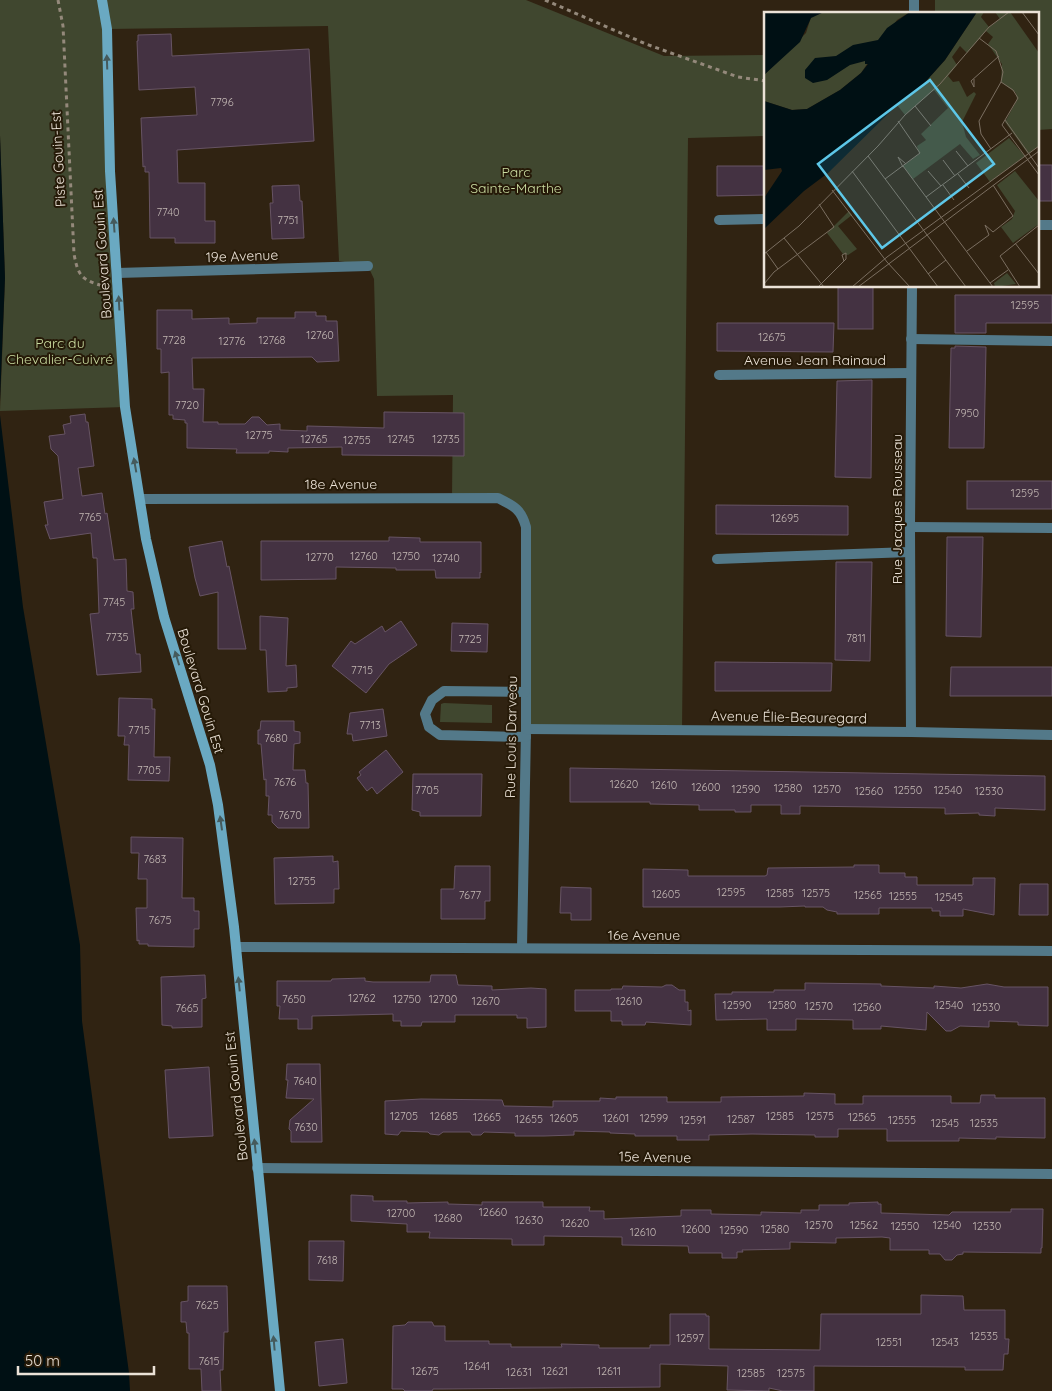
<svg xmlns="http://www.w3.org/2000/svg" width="1052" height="1391" font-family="Quicksand,sans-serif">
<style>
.green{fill:#40472f}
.water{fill:#001014}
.building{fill:#443242;stroke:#675464}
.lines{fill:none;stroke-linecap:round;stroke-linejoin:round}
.path{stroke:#94897b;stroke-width:3;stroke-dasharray:4 4;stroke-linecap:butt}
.lane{stroke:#537989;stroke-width:10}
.street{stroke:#537989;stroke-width:10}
.secondary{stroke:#6aa9c2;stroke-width:10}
.oneway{fill:#455a5c}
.labels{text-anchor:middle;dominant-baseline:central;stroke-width:4;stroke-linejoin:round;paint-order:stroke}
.number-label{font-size:11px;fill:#c1b6b2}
.street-label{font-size:14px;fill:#ebe2d7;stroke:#261a08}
.park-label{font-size:14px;fill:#cadca1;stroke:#261a08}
.inset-road{fill:none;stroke:#7b6f61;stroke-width:1}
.view{fill:#5dc7e8;fill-opacity:0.15;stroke:#5dc7e8;stroke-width:2.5}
.inset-edge{fill:none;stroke:#ebe2d7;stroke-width:2.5}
</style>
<rect width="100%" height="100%" fill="#302312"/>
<g class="green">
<polygon points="0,0 526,0 664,56 766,55 766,136 688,138 682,730 526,729 523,516 498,498 452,498 453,395 377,396 374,279 368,266 339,261 328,26 107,29 111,274 125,407 0,411 5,278 0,136"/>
<polygon points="935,0 1052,0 1052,129 1038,130 1038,14 935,14"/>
<polygon points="444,703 492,705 492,723 440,722 441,704"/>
</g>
<g class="water">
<polygon points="0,136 5,278 0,401"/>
<polygon points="0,415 23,607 80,945 82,1021 129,1373 130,1391 0,1391"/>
</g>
<g class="building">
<polygon points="171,34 172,56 309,49 314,141 177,150 178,183 205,183 205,221 215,221 215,243 175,243 175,238 150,238 149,172 145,172 145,166 143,167 141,118 197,115 195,87 139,90 137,41 138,41 138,35"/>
<rect x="1038" y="165" width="14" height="36"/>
<polygon points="717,166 766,166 766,195 717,196"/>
<polygon points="299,185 300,201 302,201 304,238 272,239 270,203 273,203 272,186"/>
<rect x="838" y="286" width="35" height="43"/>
<polygon points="955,295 1052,295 1052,323 986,323 986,333 955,333"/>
<polygon points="157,310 192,310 192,319 229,318 229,324 257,323 257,318 295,318 295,312 316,312 316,316 326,316 326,321 337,321 339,361 317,362 312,357 192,358 193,389 204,389 203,422 218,422 218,424 245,424 252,417 259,417 267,425 280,424 280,430 307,431 307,426 384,428 384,412 464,413 464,456 342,455 342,447 288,448 288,452 269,451 269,453 236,453 237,449 187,448 187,423 185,423 185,420 173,419 173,415 169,415 169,372 161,373 161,349 157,349"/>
<polygon points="717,323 834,323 833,352 717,351"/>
<polygon points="955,346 986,347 984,448 949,448 951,348 955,348"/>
<polygon points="872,380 871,478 835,477 837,381"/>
<polygon points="85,414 86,422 88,422 94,466 78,468 82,496 102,493 105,514 107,513 114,560 126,559 127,591 133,592 134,609 131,609 136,654 140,654 141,672 97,675 90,614 99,613 97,558 93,558 91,533 50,539 45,525 48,525 44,502 63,499 58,456 51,449 49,436 65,434 63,425 71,423 70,416"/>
<rect x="967" y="481" width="85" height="28"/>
<polygon points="716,505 848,506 848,535 716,534"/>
<polygon points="389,537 420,538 420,542 481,542 481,573 480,572 480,578 436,578 435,570 396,570 396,568 336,567 336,579 261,580 261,541 389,541"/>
<polygon points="947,537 983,537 981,637 946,636"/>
<polygon points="222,541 227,567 229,566 246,649 218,649 218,592 200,596 195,578 189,547"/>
<polygon points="836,562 872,562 870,661 835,660"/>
<polygon points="260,616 288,618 286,666 296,665 297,687 287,688 287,691 268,692 266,650 260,650"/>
<polygon points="401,621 417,645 389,664 366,693 332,666 351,641 355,644 382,626 385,632"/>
<polygon points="452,623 488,624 487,652 451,651"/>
<polygon points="715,662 832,663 831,691 715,691"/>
<polygon points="951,667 1052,667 1052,696 950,696"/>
<polygon points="119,698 152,699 152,709 155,709 154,757 170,757 169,781 128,780 129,745 124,745 125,736 118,736"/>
<polygon points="383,709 387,736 353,741 352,734 347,734 350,713"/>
<polygon points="261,721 294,721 294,731 300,732 300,743 294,744 293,770 305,770 306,783 308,783 309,828 278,828 272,822 272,815 268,815 269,796 266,796 266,779 264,780 261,744 258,744 258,730 260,730"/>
<polygon points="386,750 403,772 377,794 372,787 367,791 357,778 361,775 359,772"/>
<polygon points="570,768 1045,776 1045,810 995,808 995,816 979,815 979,813 945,814 945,808 800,806 800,814 781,814 781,805 751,805 751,812 735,812 735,810 699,810 699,805 650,804 650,802 570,802"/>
<polygon points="413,774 482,774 481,816 420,816 420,812 412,810"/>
<polygon points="131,837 183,838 182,898 194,898 194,911 199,911 199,929 194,929 194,947 148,946 148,944 139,944 139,940 137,941 136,908 147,908 147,879 138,879 139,853 131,853"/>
<polygon points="333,856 333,862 338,861 339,889 334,889 334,903 275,904 274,858"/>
<polygon points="854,865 879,865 879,873 905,873 905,877 917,877 917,885 973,885 973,878 995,878 994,915 963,909 963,916 940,916 940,911 932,911 932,908 879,908 879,914 837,914 837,912 827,910 823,907 805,907 805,906 780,907 643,907 643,869 688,870 688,876 765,876 767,875 768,868 854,867"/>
<polygon points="455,866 490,866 490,901 485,901 485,919 441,919 441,889 454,889"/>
<polygon points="1020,884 1048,884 1048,915 1019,915"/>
<polygon points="561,887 591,888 591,920 571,920 571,913 560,913"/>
<polygon points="205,975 206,998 202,999 202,1027 172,1028 172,1026 162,1025 161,977"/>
<polygon points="431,975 456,975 458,985 492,986 492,990 531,988 546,989 546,1027 527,1028 527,1018 517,1018 517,1015 455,1015 455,1022 422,1022 421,1026 401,1026 401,1021 393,1021 393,1014 312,1016 312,1029 298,1029 298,1019 279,1019 280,1006 277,1006 277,981 331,981 332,979 365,978 365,981 373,982 430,982"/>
<polygon points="805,983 881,984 881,986 934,988 934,986 961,988 987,984 1004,987 1048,987 1048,1026 1018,1025 1018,1022 989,1021 989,1027 960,1026 951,1031 946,1031 927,1012 926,1030 881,1026 881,1029 853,1029 853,1020 796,1019 796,1030 767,1030 767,1019 716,1020 715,994 732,994 732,992 774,992 774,990 805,990"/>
<polygon points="666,985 672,985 679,990 685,990 685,1002 688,1002 688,1011 691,1010 691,1025 646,1022 645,1025 622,1025 622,1021 611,1021 611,1011 575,1011 575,990 611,990 611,989 622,989 623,986 662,987"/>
<polygon points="287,1064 320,1064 322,1142 291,1142 291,1131 289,1129 290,1120 314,1099 286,1098 288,1080 286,1080"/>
<polygon points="209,1067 213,1136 169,1138 165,1070"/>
<polygon points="804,1093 835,1094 835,1104 863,1104 863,1096 951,1096 951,1103 980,1103 981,1095 995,1095 995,1098 1045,1098 1045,1138 996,1137 996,1139 959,1138 959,1141 887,1141 887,1129 838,1129 838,1137 815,1137 815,1135 752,1134 709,1135 709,1140 677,1140 677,1136 635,1136 635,1134 610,1133 610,1132 574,1131 574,1135 544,1136 515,1136 515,1133 484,1132 481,1135 472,1135 470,1132 443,1132 439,1135 430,1134 428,1132 401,1131 398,1135 385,1134 385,1101 421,1099 502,1100 504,1106 553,1107 553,1101 600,1101 600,1098 616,1099 616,1097 667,1097 667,1102 721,1102 721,1097 804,1096"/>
<polygon points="351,1195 373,1196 373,1201 407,1201 407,1203 448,1202 448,1204 482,1205 482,1202 543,1202 543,1207 590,1207 589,1211 604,1211 604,1219 681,1216 681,1210 711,1210 711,1214 761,1215 761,1212 801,1213 801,1210 819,1210 819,1205 849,1205 849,1203 878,1202 878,1204 881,1204 881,1213 949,1215 952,1212 1011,1212 1011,1209 1043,1209 1042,1248 1041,1248 1041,1253 963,1252 963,1254 957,1255 952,1260 945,1260 940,1254 929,1254 929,1250 890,1250 890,1238 882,1237 836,1238 836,1243 790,1242 790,1249 742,1250 743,1252 737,1252 737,1258 722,1258 722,1253 689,1253 688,1246 622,1245 622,1237 544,1236 544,1245 512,1245 512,1239 429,1238 430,1232 407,1232 407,1224 351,1221"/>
<polygon points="309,1241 344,1241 343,1281 309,1280"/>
<polygon points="188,1286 227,1286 228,1332 224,1332 223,1370 220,1370 221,1391 202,1391 201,1369 189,1369 189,1333 187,1333 186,1322 181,1322 181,1302 188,1301"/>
<polygon points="921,1295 963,1296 964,1310 1005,1310 1005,1339 1009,1339 1008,1354 1004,1354 1003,1370 965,1370 965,1367 814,1366 814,1391 783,1391 769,1388 769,1391 727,1390 728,1366 660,1364 660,1387 443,1389 433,1389 432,1391 405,1391 403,1389 392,1389 393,1326 405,1325 408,1322 432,1322 434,1326 445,1326 445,1341 489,1341 489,1344 511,1344 511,1347 562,1347 561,1344 599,1345 599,1348 650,1348 650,1345 670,1345 670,1314 706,1314 706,1316 709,1316 709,1349 820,1350 821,1314 921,1314"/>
<polygon points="343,1339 347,1383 319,1386 315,1342"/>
</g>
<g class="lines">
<g class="path">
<path d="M58 0 63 26 74 254C78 276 82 280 103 286"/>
<polyline points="545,0 646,44 738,77 766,81"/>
</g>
<polyline class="lane" points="1038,225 1052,225"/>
<g class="street">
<polyline points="914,14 914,0"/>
<polyline points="719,220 766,219"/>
<polyline points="117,273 368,266"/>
<polyline points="911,339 1052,341"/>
<polyline points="719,375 911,373"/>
<path d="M141 499 498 498C514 506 521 509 526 527V729L522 948"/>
<polyline points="910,527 1052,528"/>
<polyline points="717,559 910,552"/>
<polyline points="525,692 444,691 432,700 425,714 429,727 440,735 526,737"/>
<polyline points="526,729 911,732 1052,735"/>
<polyline points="911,732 910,527 912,286"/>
<polyline points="236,947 1052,951"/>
<polyline points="257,1168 1052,1174"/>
</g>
<polyline class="secondary" points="102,0 107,29 110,171 125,407 146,539 164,617 210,765 218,805 234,927 280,1391"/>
</g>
<defs><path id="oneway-solid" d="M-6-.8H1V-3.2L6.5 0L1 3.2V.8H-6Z" transform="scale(1.25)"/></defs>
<g class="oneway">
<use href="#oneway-solid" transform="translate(107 62) rotate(-92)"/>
<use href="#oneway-solid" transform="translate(114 225) rotate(-94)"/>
<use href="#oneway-solid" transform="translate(119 303) rotate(-93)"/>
<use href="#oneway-solid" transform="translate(135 465) rotate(-100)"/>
<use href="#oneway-solid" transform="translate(177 658) rotate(-107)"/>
<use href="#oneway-solid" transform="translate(221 823) rotate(-98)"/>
<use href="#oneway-solid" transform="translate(239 984) rotate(-96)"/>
<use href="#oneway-solid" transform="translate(255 1146) rotate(-96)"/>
<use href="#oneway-solid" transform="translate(274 1343) rotate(-95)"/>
</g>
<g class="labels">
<g class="number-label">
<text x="222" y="102">7796</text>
<text x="168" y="212">7740</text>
<text x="288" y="220">7751</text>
<text x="1025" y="305">12595</text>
<text x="320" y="335">12760</text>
<text x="772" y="337">12675</text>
<text x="174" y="340">7728</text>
<text x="272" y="340">12768</text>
<text x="232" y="341">12776</text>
<text x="187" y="405">7720</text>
<text x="967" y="413">7950</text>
<text x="259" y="435">12775</text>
<text x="314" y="439">12765</text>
<text x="401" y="439">12745</text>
<text x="446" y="439">12735</text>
<text x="357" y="440">12755</text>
<text x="1025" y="493">12595</text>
<text x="90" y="517">7765</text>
<text x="785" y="518">12695</text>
<text x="364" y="556">12760</text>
<text x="406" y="556">12750</text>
<text x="320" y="557">12770</text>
<text x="446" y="558">12740</text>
<text x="114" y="602">7745</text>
<text x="117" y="637">7735</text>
<text x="856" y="638">7811</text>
<text x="470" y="639">7725</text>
<text x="362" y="670">7715</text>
<text x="370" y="725">7713</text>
<text x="139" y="730">7715</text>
<text x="276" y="738">7680</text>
<text x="149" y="770">7705</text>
<text x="285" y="782">7676</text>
<text x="624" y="784">12620</text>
<text x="664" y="785">12610</text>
<text x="706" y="787">12600</text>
<text x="788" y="788">12580</text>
<text x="746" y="789">12590</text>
<text x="827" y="789">12570</text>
<text x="427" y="790">7705</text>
<text x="908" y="790">12550</text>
<text x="948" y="790">12540</text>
<text x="869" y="791">12560</text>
<text x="989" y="791">12530</text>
<text x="290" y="815">7670</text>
<text x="155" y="859">7683</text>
<text x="302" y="881">12755</text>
<text x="731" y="892">12595</text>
<text x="780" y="893">12585</text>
<text x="816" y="893">12575</text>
<text x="666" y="894">12605</text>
<text x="470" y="895">7677</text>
<text x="868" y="895">12565</text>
<text x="903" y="896">12555</text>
<text x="949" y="897">12545</text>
<text x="160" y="920">7675</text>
<text x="362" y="998">12762</text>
<text x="294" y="999">7650</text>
<text x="407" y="999">12750</text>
<text x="443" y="999">12700</text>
<text x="486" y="1001">12670</text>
<text x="629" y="1001">12610</text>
<text x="737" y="1005">12590</text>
<text x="782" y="1005">12580</text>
<text x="949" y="1005">12540</text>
<text x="819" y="1006">12570</text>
<text x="867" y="1007">12560</text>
<text x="986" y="1007">12530</text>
<text x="187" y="1008">7665</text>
<text x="305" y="1081">7640</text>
<text x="404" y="1116">12705</text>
<text x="444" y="1116">12685</text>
<text x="780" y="1116">12585</text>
<text x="820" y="1116">12575</text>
<text x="487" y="1117">12665</text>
<text x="862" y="1117">12565</text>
<text x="564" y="1118">12605</text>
<text x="616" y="1118">12601</text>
<text x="654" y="1118">12599</text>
<text x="529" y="1119">12655</text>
<text x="741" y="1119">12587</text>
<text x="693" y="1120">12591</text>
<text x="902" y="1120">12555</text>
<text x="945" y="1123">12545</text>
<text x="984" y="1123">12535</text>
<text x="306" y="1127">7630</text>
<text x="493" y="1212">12660</text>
<text x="401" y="1213">12700</text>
<text x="448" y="1218">12680</text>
<text x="529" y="1220">12630</text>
<text x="575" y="1223">12620</text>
<text x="819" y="1225">12570</text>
<text x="864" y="1225">12562</text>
<text x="947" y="1225">12540</text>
<text x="905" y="1226">12550</text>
<text x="987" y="1226">12530</text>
<text x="696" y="1229">12600</text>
<text x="775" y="1229">12580</text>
<text x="734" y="1230">12590</text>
<text x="643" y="1232">12610</text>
<text x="327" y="1260">7618</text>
<text x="207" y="1305">7625</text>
<text x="984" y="1336">12535</text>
<text x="690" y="1338">12597</text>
<text x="889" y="1342">12551</text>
<text x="945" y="1342">12543</text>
<text x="209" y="1361">7615</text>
<text x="477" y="1366">12641</text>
<text x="425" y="1371">12675</text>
<text x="555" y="1371">12621</text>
<text x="609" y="1371">12611</text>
<text x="519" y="1372">12631</text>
<text x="751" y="1373">12585</text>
<text x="791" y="1373">12575</text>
</g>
<g class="street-label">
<text transform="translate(58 159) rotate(-93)">Piste Gouin-Est</text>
<text transform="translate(102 254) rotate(-94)">Boulevard Gouin Est</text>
<text transform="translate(242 256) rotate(-2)">19e Avenue</text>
<text x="815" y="360">Avenue Jean Rainaud</text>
<text x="341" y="484">18e Avenue</text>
<text transform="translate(897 509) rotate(-90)">Rue Jacques Rousseau</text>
<text transform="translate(201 691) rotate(73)">Boulevard Gouin Est</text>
<text transform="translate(789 717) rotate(1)">Avenue Élie-Beauregard</text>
<text transform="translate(511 737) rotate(-89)">Rue Louis Darveau</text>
<text x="644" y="935">16e Avenue</text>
<text transform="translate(236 1096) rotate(-96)">Boulevard Gouin Est</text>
<text transform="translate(655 1157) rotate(1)">15e Avenue</text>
</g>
<g class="park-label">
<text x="516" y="172">Parc<tspan x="516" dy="16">Sainte-Marthe</tspan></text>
<text x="60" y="343">Parc du<tspan x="60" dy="16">Chevalier-Cuivré</tspan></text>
</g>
</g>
<g transform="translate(764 12)">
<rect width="275" height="275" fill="#302312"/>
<path d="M60 0H146L133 8 97 61 76 78 43 97 28 98 0 89V63L42 21 47 5ZM213 0H220L217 5 225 15 236 7 231 0H246L275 41V134L264 142 241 110 253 88 252 81 237 70 238 52 224 32 229 25 222 19 203 41 196 34 188 45 193 53 184 64 189 70 195 69 203 85 210 80 212 82 198 110 202 125 216 143 209 147 196 132 149 167 139 154 155 142 153 134 162 128 157 122 184 96 170 78 141 103 133 93 155 77 181 48ZM245 126 261 144 226 170 212 151ZM251 159 275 189V212L249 231 237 215 248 207 251 199 233 173ZM85 199 88 203 74 214 93 237 84 243 79 242 63 221ZM243 261 252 272 231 275 230 271Z" fill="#40472f"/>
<path d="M0 0H60L47 6 36 30 0 63ZM146 0H213L181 48 155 77 133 93 64 161 40 179 0 217V186L18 159 17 156 0 158V89L28 98 43 97 76 78 97 61 104 52H101V49L86 53 63 68 49 71 41 66V58L51 46 72 44 89 33 114 28 123 16Z" fill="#001014"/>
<path class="inset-road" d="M258 0 275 23M215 26 232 39 239 60 237 70 215 109 217 122 227 137M210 67V75L207 69 235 44M237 70 249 78 254 86 238 113 275 163M151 94 167 114M241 108 275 156M192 139 204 154M104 144 202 275M179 148 191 164M139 154 229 275M139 155 134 145 142 152M88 159 174 275M164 159 177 174M194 162 205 176M121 167 156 141 134 109M179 173 190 188M68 178 123 250 146 275M162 185 248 121M20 226 60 275M251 231 275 262M203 239 225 223 221 213 229 220 249 204 229 173M2 240 14 257M0 242 35 214 114 134 141 103 176 72 225 15 245 0M164 262 182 248M226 271 244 258M0 272 10 260 70 215 55 192M54 275 82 247V241L78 243 80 249M88 275 123 245 275 134M94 275 275 139M256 275 236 244 275 213"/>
<path class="view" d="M166 68 230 152 118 236 54 152Z"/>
<rect width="275" height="275" class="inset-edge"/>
</g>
<path d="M18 1366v8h136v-8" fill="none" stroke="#ebe2d7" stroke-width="2.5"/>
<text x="25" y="1366" font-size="15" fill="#ebe2d7" stroke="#261a08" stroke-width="4" paint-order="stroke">50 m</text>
</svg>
